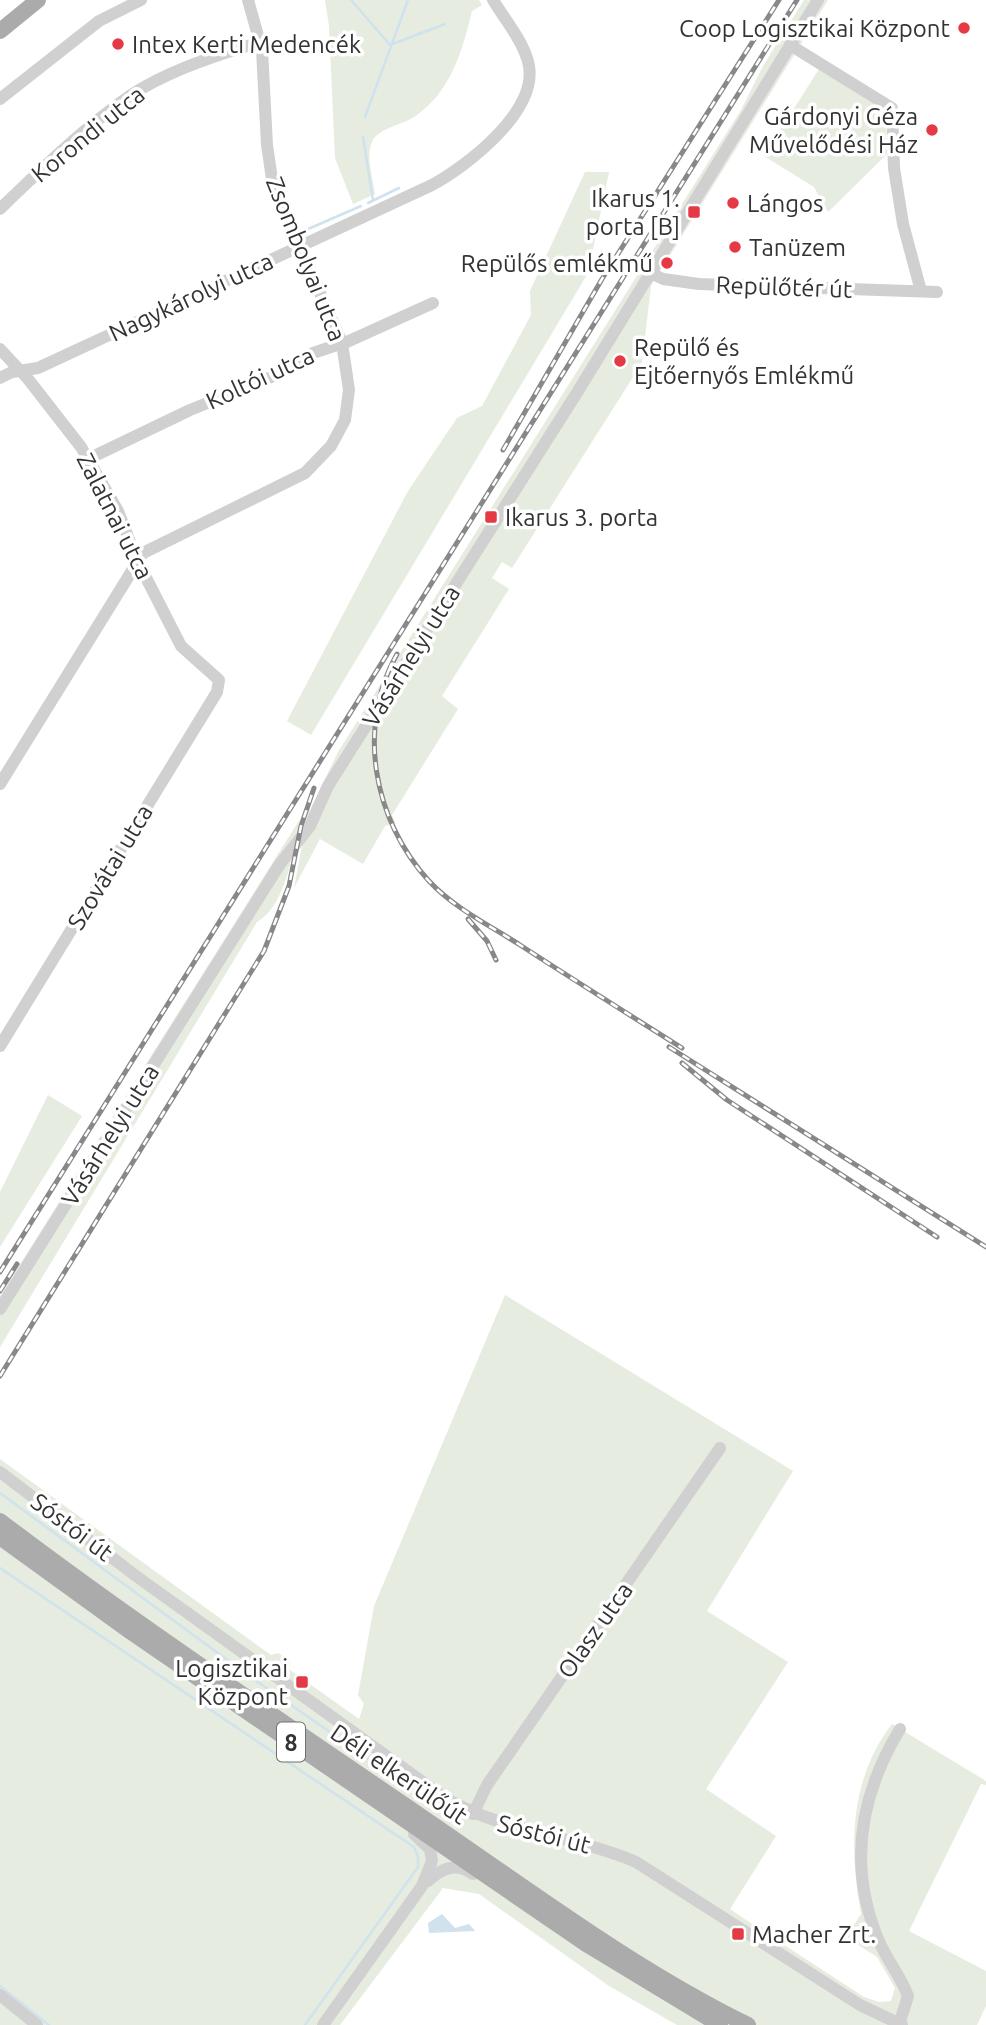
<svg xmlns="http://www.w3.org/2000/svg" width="986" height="2025" font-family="Ubuntu,sans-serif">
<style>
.green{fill:#e6ecdf}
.water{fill:#cfe2ee}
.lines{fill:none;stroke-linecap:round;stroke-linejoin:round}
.stream{stroke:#cfe2ee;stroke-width:2.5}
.minor{stroke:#d0d0d0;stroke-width:12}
.major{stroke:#ababab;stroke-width:16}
.rail-casing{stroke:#888;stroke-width:5}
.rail{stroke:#fff;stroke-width:2.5;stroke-dasharray:8;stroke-linecap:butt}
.poi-dot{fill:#e63946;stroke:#fff;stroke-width:2.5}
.labels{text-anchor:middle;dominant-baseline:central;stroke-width:7;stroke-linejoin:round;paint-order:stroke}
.shield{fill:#fff;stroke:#707070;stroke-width:2}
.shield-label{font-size:23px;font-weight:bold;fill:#333}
.poi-label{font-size:24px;fill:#333;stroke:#fff;text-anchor:start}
.street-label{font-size:24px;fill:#333;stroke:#fff}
</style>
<rect width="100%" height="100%" fill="#fff"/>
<g class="green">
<path d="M325 0H479L482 5 472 11C462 52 451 92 414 117 403 124 385 127 376 136 363 149 373 178 375 194L353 204 335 158 329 26Z"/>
<polygon points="804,0 828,0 651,286 642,363 512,568 502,562 492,578 509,589 442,696 458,709 392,815 395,822 385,826 363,864 320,839 294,888 308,814 338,752 741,110 763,66"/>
<polygon points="819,69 885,106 887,154 828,212 814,187 764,156"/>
<polygon points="585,172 609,172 588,273 311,735 287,721 408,491 457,418 482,406 531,315 530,291"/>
<path d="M300 819C293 849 287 905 257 922L0 1347V1296Z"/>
<polygon points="48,1095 82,1116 0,1247 0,1192"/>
<path d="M505 1295 793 1471 707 1611 788 1662 706 1789 776 1836 730 1909 758 1928 760 1926 776 1936 775 1939 864 1997 879 2002 891 2001 895 1988 877 1957 846 1937 861 1914C849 1848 849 1780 892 1724L986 1781V1785L981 1784 909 1931 986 1971V2006L977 2025H677L609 1986 479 1894 443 1888 340 2025H0V1459L271 1655 278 1653 290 1661V1670L359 1719 364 1704 358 1695 374 1606Z"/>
</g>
<polygon class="water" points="442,1914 455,1928 469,1924 475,1931 429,1933 428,1923"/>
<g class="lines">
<g class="stream">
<polyline points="351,0 390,45"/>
<polyline points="390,45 445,24"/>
<polyline points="365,117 408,0"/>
<polyline points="363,137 373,200"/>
<polyline points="368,203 399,188"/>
<polyline points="299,233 361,206"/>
<polyline points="0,1493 245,1673 409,1787 405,1792"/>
<polyline points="0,1568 414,1847 418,1857 418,1867 305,2025"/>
<polyline points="409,1787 440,1809"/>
<polyline points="0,1986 49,2025"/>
</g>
<g class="minor">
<polyline points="790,45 892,108 894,168 903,224 921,291"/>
<polyline points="0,99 99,21 141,0"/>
<path d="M0 209C41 169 84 128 131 95 169 70 218 54 261 42"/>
<polyline points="649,272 663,279 699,284 937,292"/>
<polyline points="0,349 28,379 81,447 118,511 137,560 181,646 219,680 217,692 0,1046"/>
<path d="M0 378 12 372 38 368 432 185C467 166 537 112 529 66 525 43 505 20 493 0"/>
<polyline points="88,459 190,410 271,377 313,353 349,341 433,303"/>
<polyline points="0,784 143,553 305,473 331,446 345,420 349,390 342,343 273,186 267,145 262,50 248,0"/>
<polyline points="0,1309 280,864 310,826 328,786 578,391 818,0"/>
<path d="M0 1472 136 1576 445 1798C505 1833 573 1835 636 1862L860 2005 902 2025"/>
<polyline points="473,1814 487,1785 720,1448"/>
<path d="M428 1881C442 1868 456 1862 473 1874"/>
<polyline points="0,1995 37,2025"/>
<polyline points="323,2025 422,1886 432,1861 430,1849 414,1834"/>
<path d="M899 2025 908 1996C901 1976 886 1959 878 1939 848 1866 860 1795 900 1729"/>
</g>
<g class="major">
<polyline points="0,31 38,0"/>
<path d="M0 1521C137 1625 280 1720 422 1817 528 1889 632 1968 748 2025"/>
<polyline points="0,1537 131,1632 586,1944 720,2025"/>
</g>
<defs>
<g id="rail">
<polyline points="503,450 602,279 779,0"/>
<path d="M397 654C356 726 373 820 429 881 454 908 489 925 520 945 574 980 628 1014 682 1048"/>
<polyline points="468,919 487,941 496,960"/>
<polyline points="669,1047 986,1247"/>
<polyline points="682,1063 727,1100 937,1237"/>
<polyline points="0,1272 797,0"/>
<polyline points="0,1291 17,1264"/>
<polyline points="0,1376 264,951 289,886 301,826 314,788"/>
</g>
</defs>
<use href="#rail" class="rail-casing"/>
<use href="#rail" class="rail"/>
</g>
<g class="poi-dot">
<circle cx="964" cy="28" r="7"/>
<circle cx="118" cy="44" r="7"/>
<circle cx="932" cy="130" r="7"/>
<circle cx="733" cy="203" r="7"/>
<rect x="687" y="205" width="14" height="14" rx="3.5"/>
<circle cx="735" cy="247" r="7"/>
<circle cx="667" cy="263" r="7"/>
<circle cx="620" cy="361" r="7"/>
<rect x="484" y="510" width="14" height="14" rx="3.5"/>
<rect x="295" y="1675" width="14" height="14" rx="3.5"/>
<rect x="731" y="1927" width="14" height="14" rx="3.5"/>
</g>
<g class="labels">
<rect class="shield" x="277" y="1722.5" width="28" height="39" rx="5"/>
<g class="shield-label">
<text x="291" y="1742">8</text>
</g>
<g class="poi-label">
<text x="950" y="28" text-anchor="end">Coop Logisztikai Központ</text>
<text x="132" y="44">Intex Kerti Medencék</text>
<text x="918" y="116" text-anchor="end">Gárdonyi Géza<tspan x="918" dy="28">Művelődési Ház</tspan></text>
<text x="680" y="198" text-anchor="end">Ikarus 1.<tspan x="680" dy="28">porta [B]</tspan></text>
<text x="747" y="203">Lángos</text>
<text x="749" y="247">Tanüzem</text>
<text x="653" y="263" text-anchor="end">Repülős emlékmű</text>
<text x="634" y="347">Repülő és<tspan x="634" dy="28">Ejtőernyős Emlékmű</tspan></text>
<text x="505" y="517">Ikarus 3. porta</text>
<text x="288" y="1668" text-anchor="end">Logisztikai<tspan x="288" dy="28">Központ</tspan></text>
<text x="752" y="1934">Macher Zrt.</text>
</g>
<g class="street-label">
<text transform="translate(88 134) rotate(-39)">Korondi utca</text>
<text transform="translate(306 259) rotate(68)">Zsombolyai utca</text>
<text transform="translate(784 287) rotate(2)">Repülőtér út</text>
<text transform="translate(191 297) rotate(-25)">Nagykárolyi utca</text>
<text transform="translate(260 378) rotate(-25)">Koltói utca</text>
<text transform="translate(115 516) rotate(63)">Zalatnai utca</text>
<text transform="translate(411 656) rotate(-58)">Vásárhelyi utca</text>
<text transform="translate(110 867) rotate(-59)">Szovátai utca</text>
<text transform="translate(110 1135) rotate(-58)">Vásárhelyi utca</text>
<text transform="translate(72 1527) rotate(37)">Sóstói út</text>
<text transform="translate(595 1630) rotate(-55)">Olasz utca</text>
<text transform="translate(399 1774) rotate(34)">Déli elkerülőút</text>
<text transform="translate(544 1834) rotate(14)">Sóstói út</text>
</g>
</g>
</svg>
